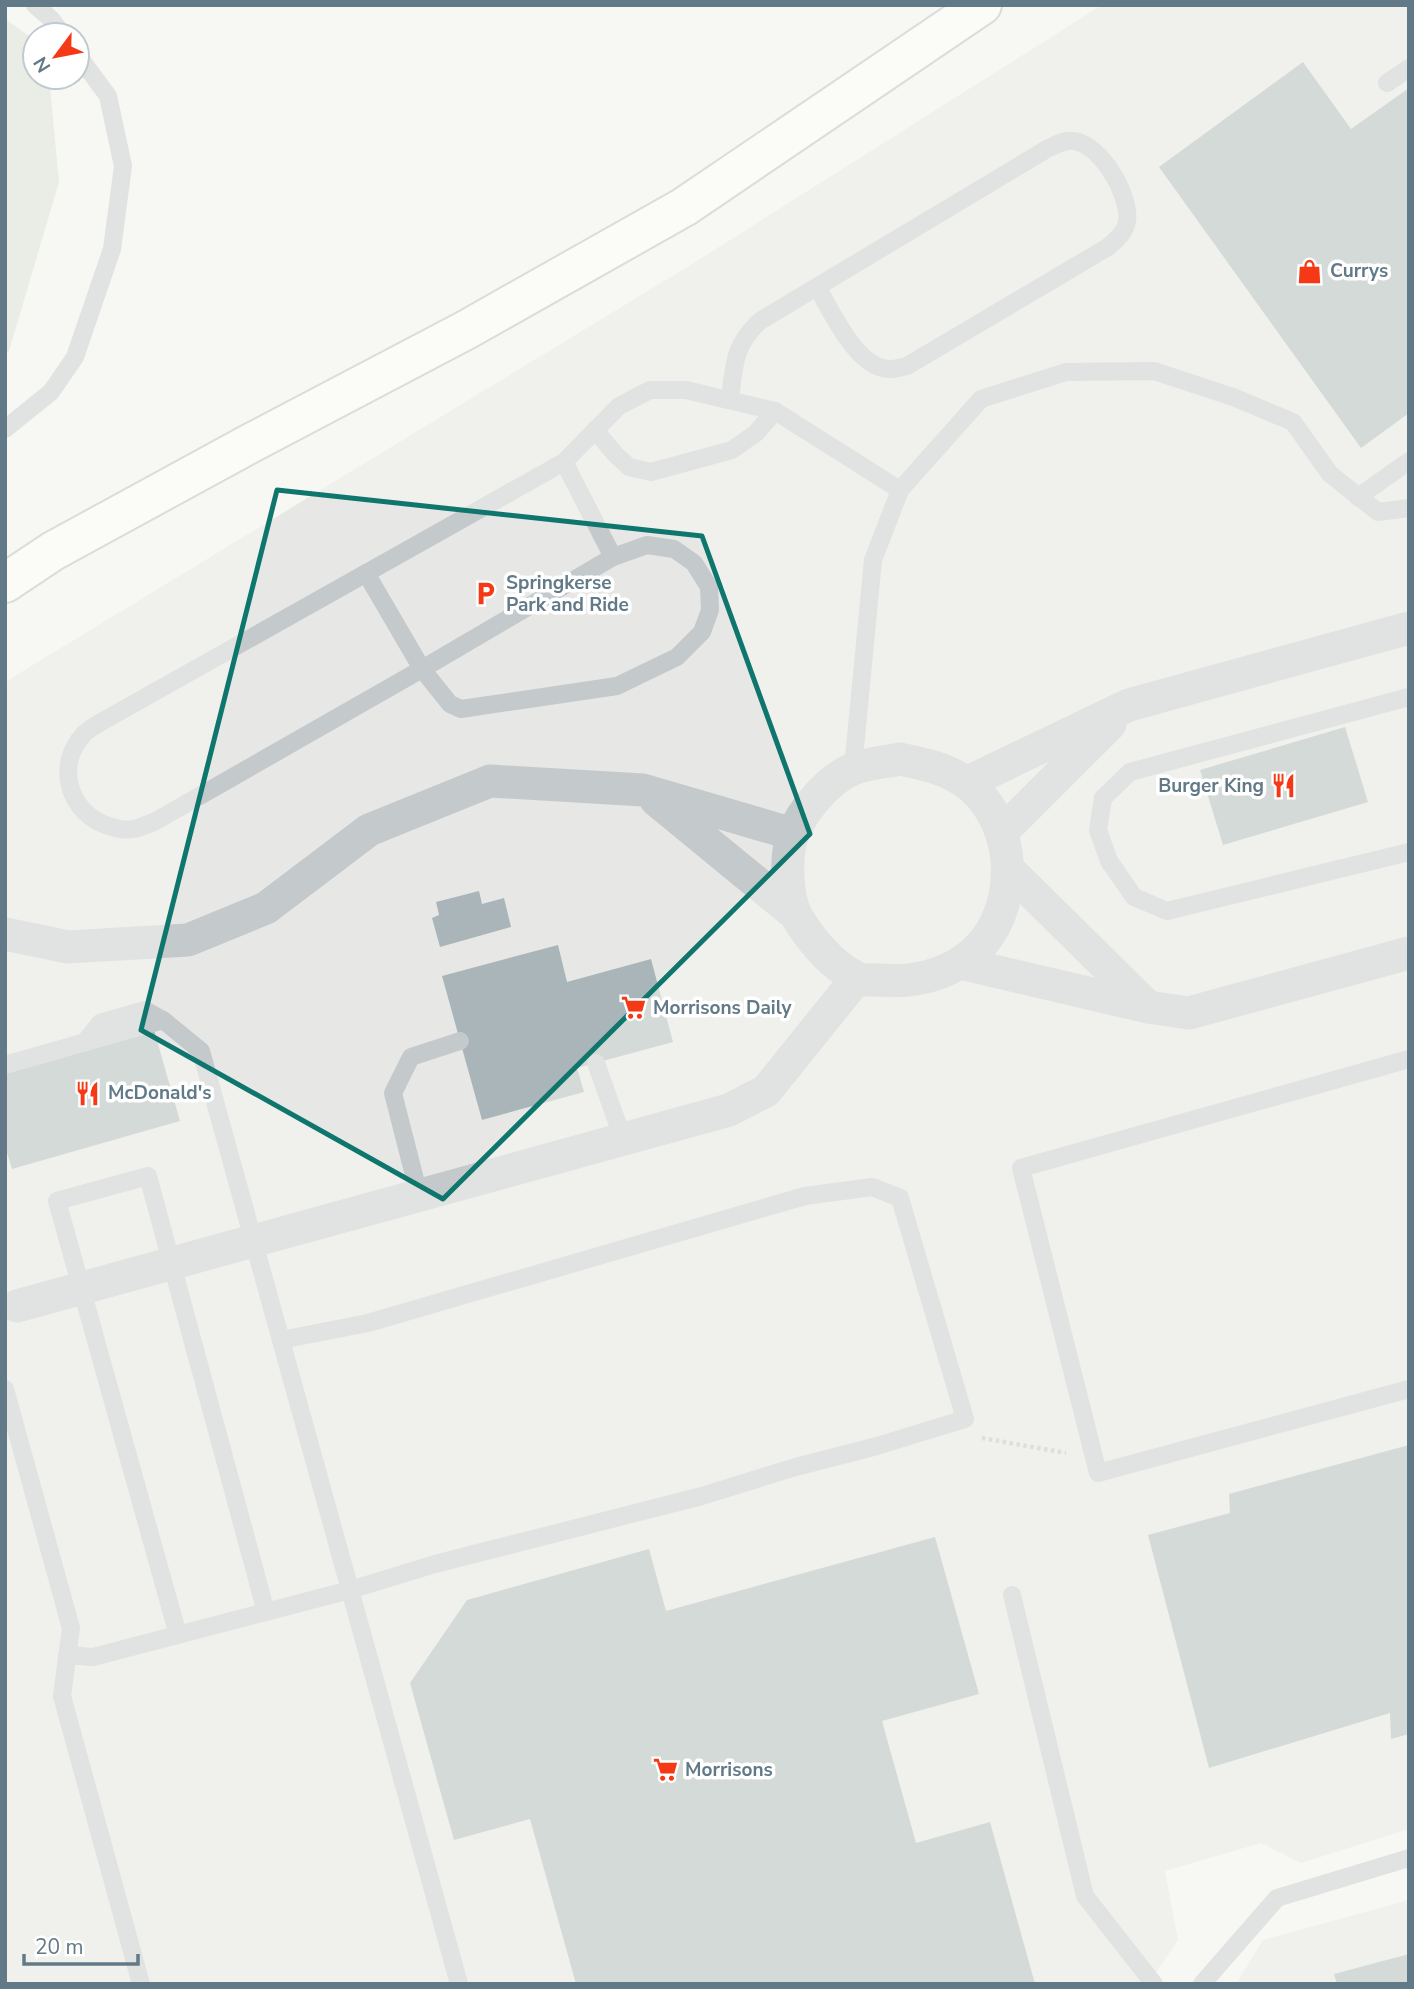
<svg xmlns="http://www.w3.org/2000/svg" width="1414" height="1989" font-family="'Nunito Sans',sans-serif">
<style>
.built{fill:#e7e8e6}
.green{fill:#d8dfd4}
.building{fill:#a9b5b9}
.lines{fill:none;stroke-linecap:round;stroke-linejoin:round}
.primary-casing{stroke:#b6bcbf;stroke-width:42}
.path{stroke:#bfc2c4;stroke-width:4.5;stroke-dasharray:3.5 3.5;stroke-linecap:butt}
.lane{stroke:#c4c9cc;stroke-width:18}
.street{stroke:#c4c9cc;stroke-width:33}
.primary{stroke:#fff;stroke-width:38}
.marked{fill:none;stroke:#0f766e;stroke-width:5;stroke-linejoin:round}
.labels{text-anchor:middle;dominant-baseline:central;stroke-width:7;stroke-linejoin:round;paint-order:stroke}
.poi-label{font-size:19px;font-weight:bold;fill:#627a87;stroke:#fff;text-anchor:start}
</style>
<rect width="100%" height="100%" fill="#f7f7f3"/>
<g class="built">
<polygon points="1102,5 1409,5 1409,1829 1301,1863 1261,1843 1165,1871 1178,1940 1148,1984 6,1984 5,682 692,264"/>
<polygon points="1409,1900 1409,1984 1236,1984 1263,1940"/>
</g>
<polygon class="green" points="5,19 35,40 35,77 49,77 59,182 9,351 5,353"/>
<g class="building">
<polygon points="1303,62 1351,129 1409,88 1409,413 1361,448 1159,167"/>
<polygon points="1345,727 1368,802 1223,845 1200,770"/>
<polygon points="479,891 482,904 504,898 511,927 440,947 432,918 439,915 436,902"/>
<polygon points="558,945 567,982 651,959 673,1042 577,1068 584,1092 482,1120 442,976"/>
<polygon points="152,1023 180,1121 12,1169 5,1146 5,1065"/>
<polygon points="1409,1445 1409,1734 1391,1739 1390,1713 1209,1768 1148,1535 1230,1513 1229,1494"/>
<polygon points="935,1537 979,1694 882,1721 916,1843 990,1822 1035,1984 576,1984 530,1819 454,1840 410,1683 467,1600 649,1549 666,1611"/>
<polygon points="1409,1954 1409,1984 1337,1984 1334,1974"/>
</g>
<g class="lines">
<defs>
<polyline id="primary" points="5,583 53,551 251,443 466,330 684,207 982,5"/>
</defs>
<use href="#primary" class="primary-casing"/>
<polyline class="path" points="982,1438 1066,1453"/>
<g class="lane">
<polyline points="35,5 51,19 63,35"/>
<polyline points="1387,83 1409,68"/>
<path d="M730 400C734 366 733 346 760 321L1047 149C1053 146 1061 142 1067 141 1097 136 1131 195 1127 221 1125 233 1117 239 1108 247L907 366C902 367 895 369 890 369 857 369 832 312 817 287"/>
<polyline points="5,429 51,392 75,357 112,249 123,166 108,96 77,54"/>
<polyline points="595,430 615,454 629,467 651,472 732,450 756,433 775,411"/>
<path d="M564 462 613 557 647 545 674 549 694 563 709 587 710 610 702 632 677 657 617 686 461 709 450 704 422 669 154 822C147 824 140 828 133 829 123 831 110 827 101 823 67 807 57 764 83 735 87 730 95 726 101 722L564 462 619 406 650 390H686L775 411 900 490"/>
<polyline points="1358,497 1409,461"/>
<polyline points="366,573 422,669 613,557"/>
<polyline points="1409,697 1130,772 1103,798 1098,830 1109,861 1134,897 1167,911 1409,852"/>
<polyline points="853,768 873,560 900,490 981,399 1066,372 1154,371 1233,397 1293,422 1330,474 1378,512 1409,508"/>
<polyline points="84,1043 100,1023 145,1010 163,1020"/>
<polyline points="1409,1059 1021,1168 1098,1473 1409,1389"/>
<polyline points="596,1063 623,1139"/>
<polyline points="5,1065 163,1020 201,1051 459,1984"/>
<polyline points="419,1195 393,1093 411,1057 460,1041"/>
<polyline points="5,1389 71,1628 62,1696 141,1984"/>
<polyline points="1012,1595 1085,1896 1154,1984"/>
<polyline points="178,1635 57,1201 148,1176 266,1612"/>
<polyline points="67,1655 93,1657 350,1590 435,1564 702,1496 792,1468 877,1446 965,1419 900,1198 872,1187 805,1196 368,1323 281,1340"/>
<polyline points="1202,1984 1277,1898 1409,1858"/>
</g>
<g class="street">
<path d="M900 759C924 764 945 768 965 782 1012 816 1020 888 989 935 965 970 921 984 881 980 874 980 862 981 855 977 831 964 811 940 797 917 786 897 785 855 793 834 803 809 829 779 853 769 867 763 886 762 900 759Z"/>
<polyline points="966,783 1129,705 1409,628"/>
<polyline points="656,800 795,914"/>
<polyline points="1002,832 1110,724"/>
<polyline points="1009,870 1148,1007"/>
<polyline points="5,934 68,947 188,940 266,908 369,830 490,781 643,790 793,834"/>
<polyline points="960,963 1148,1007 1189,1013 1409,953"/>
<polyline points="17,1306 729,1110 766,1091 857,978"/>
</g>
<use href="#primary" class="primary"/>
</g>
<path d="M0 0H1414V1989H0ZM277 490 702 536 810 834 443 1199 141 1030Z" fill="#f7f7f3" fill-opacity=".55" fill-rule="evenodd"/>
<path class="marked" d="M277 490 702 536 810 834 443 1199 141 1030Z"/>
<defs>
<symbol id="shop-bare" viewBox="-9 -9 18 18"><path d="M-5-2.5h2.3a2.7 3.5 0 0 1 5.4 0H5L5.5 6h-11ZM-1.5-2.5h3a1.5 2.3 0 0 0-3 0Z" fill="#f53815" stroke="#fff" stroke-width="2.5" paint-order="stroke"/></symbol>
<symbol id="parking-bare" viewBox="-9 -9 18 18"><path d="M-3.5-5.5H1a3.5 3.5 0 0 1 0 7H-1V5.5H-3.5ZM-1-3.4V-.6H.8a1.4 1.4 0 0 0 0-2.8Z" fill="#f53815" stroke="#fff" stroke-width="2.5" paint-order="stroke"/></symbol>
<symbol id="restaurant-bare" viewBox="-9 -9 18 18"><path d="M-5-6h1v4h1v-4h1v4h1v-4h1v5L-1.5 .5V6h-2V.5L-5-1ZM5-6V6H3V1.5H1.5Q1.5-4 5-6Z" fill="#f53815" stroke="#fff" stroke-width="2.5" paint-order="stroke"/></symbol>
<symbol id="supermarket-bare" viewBox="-9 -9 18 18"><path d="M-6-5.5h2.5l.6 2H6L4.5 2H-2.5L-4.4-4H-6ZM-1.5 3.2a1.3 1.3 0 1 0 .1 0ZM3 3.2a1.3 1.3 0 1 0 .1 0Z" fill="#f53815" stroke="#fff" stroke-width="2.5" paint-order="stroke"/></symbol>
</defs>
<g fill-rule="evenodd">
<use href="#shop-bare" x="1292" y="254" width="35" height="35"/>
<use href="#parking-bare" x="468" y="576" width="35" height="35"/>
<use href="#restaurant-bare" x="1266" y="768" width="35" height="35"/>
<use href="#supermarket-bare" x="616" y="990" width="35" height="35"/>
<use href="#restaurant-bare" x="70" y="1076" width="35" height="35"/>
<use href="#supermarket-bare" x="648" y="1752" width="35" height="35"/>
</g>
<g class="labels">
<g class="poi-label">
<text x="1330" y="271">Currys</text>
<text x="506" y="583">Springkerse<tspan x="506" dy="22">Park and Ride</tspan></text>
<text x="1264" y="786" text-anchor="end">Burger King</text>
<text x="653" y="1008">Morrisons Daily</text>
<text x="108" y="1093">McDonald's</text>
<text x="685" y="1770">Morrisons</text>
</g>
</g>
<rect width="1414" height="1989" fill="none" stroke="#627a87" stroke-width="14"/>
<g transform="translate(56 56) rotate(238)"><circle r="33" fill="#ffffff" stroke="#c0cacf" stroke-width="2"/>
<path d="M0-5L12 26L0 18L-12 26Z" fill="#f53815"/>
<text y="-10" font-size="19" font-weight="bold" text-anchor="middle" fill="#627a87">N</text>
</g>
<path d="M24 1954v10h114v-10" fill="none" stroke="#627a87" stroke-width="3.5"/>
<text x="35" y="1954" font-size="21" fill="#627a87" stroke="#ffffff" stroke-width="5" paint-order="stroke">20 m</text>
</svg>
